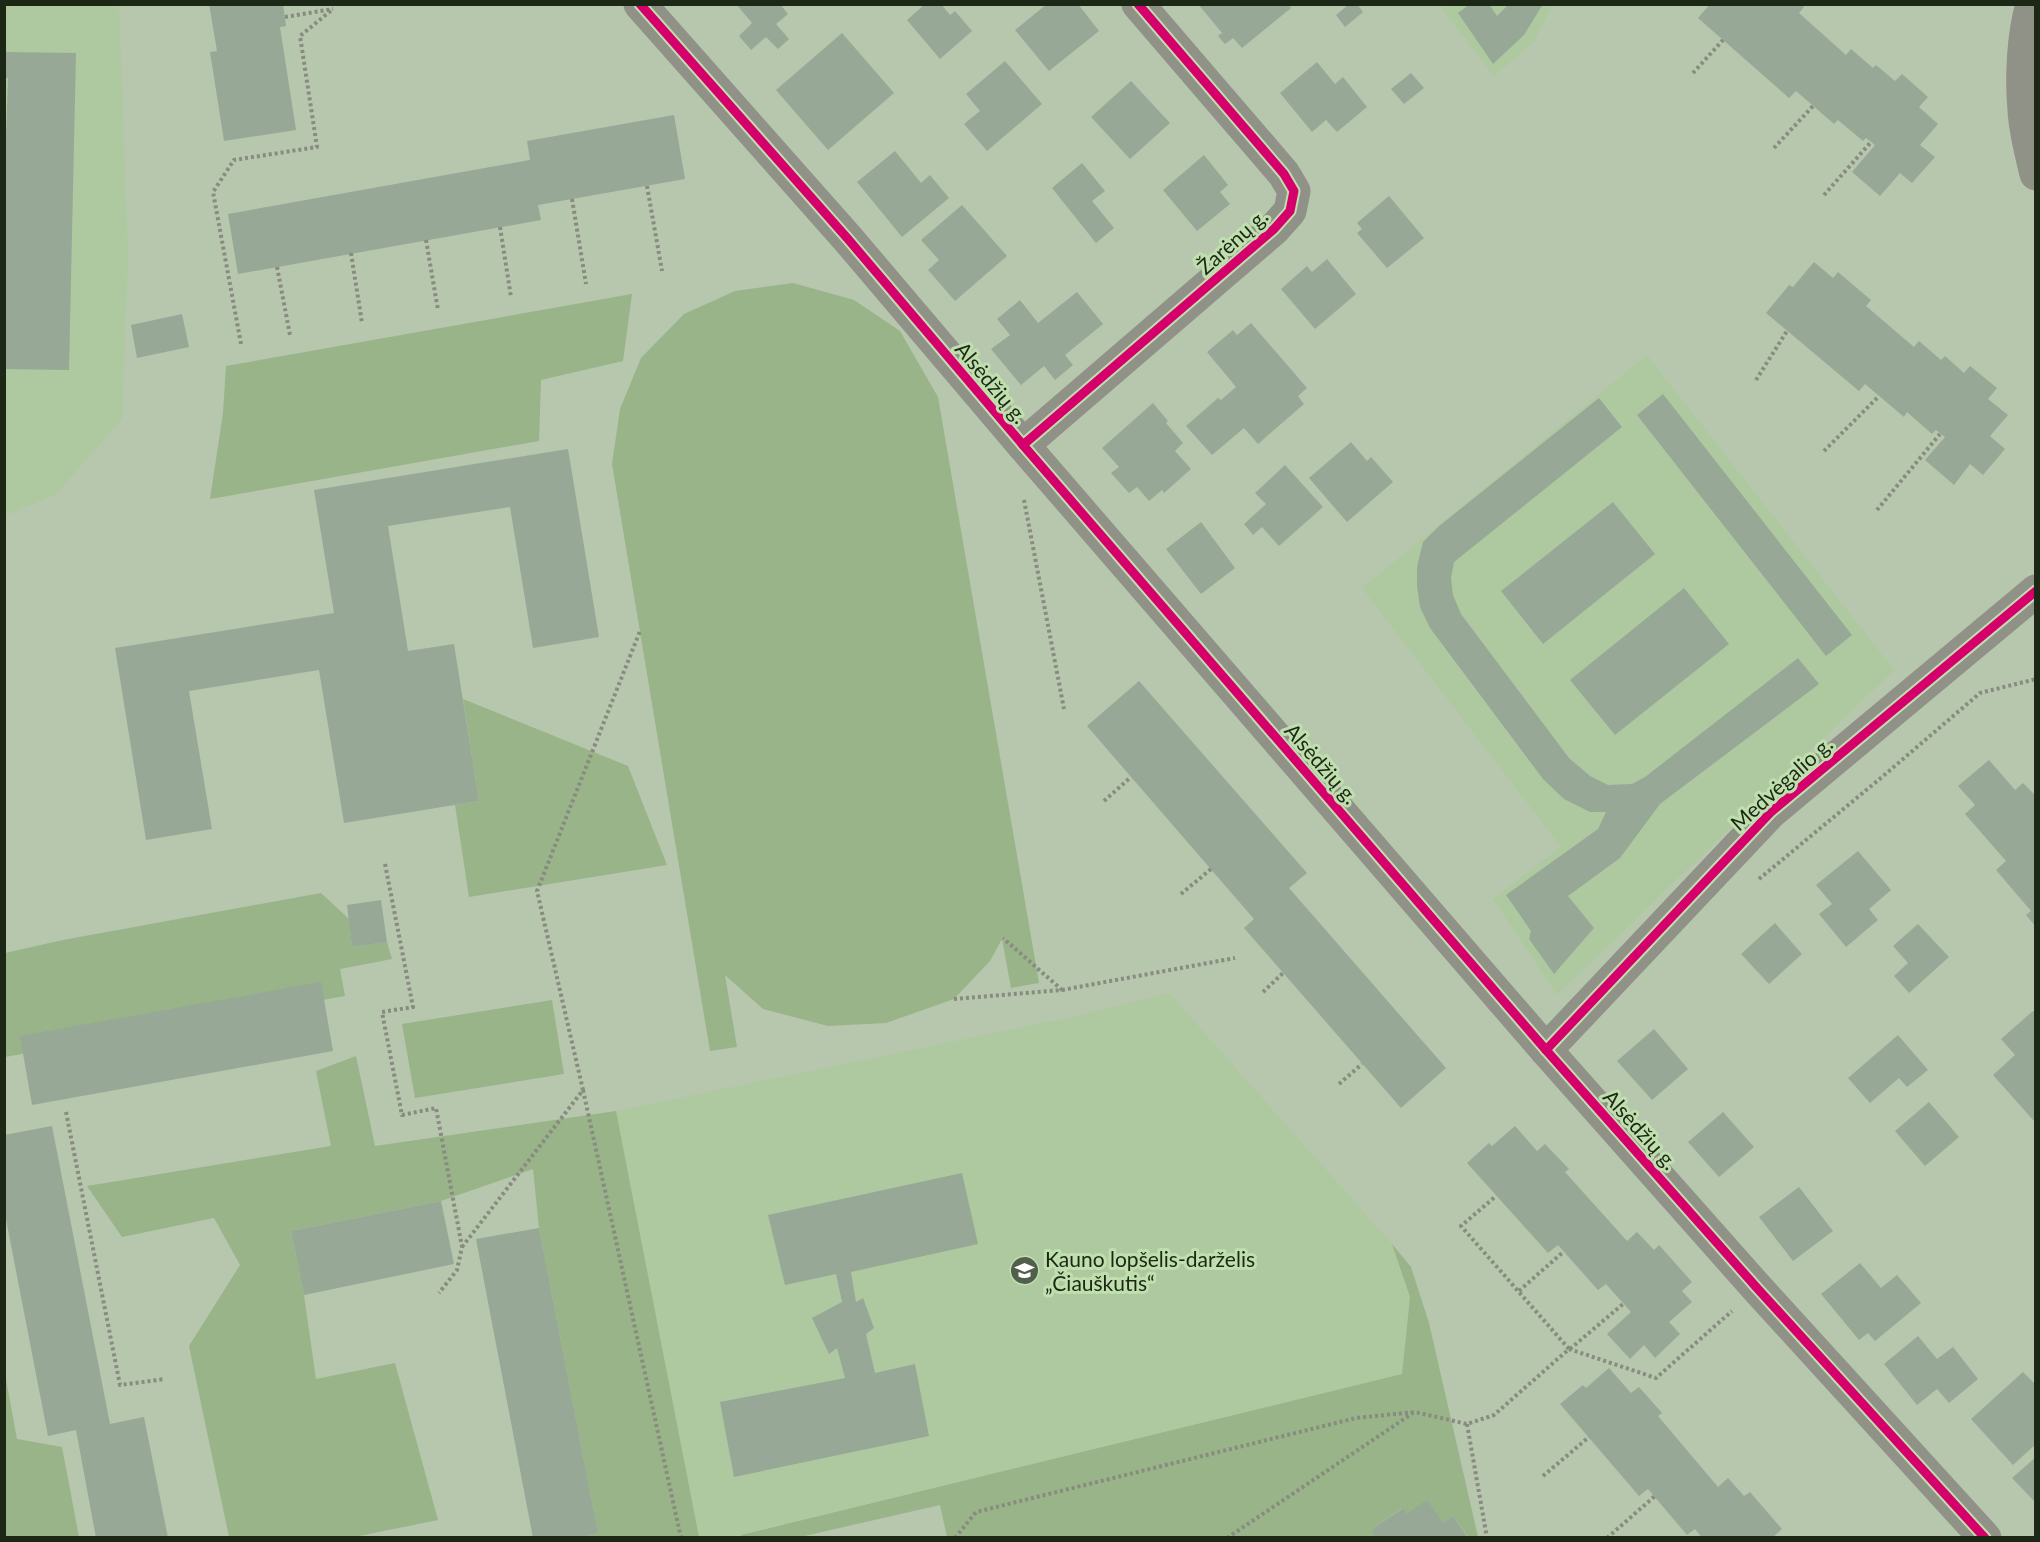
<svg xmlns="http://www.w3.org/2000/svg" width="2040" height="1542" font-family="Lato,sans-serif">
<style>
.built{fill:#aec99f}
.green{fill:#99b488}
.building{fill:#97a896}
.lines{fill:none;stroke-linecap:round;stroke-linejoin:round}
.path{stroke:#888b7f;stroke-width:4;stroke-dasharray:3 3;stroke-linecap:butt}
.minor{stroke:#909187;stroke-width:33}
.cycleway-casing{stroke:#c0dfae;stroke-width:13}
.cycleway{stroke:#d6006c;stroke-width:9}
.labels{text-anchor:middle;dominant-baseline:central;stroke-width:6;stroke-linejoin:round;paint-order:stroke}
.street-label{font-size:21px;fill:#1c2715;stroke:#c0dfae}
.poi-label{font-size:21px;fill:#1c2715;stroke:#c0dfae;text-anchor:start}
</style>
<rect width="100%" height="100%" fill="#b6c7ad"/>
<g class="built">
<polygon points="5,5 119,5 128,256 122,419 55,495 6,515 5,515"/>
<polygon points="1439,5 1552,5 1534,42 1494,76"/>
<polygon points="1647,355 1894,670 1557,995 1493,899 1561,847 1362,588"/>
<polygon points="1169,993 1392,1244 1410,1297 1402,1374 731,1537 699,1537 616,1111 1067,1018"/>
</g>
<g class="green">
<polygon points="793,283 854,300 900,331 938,397 1039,983 1011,988 1002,939 990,961 954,999 886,1023 828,1026 763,1009 725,975 737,1047 710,1051 612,464 620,409 641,358 684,314 735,291"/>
<polygon points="632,294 623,361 541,380 539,441 210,499 223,413 226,366"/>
<polygon points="463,699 628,766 667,865 469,897 455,805 479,801"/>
<polygon points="321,893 349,919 352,947 387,942 392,959 340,969 345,996 5,1057 5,953 63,940"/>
<polygon points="552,1000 564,1074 415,1098 402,1024"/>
<polygon points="356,1056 375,1146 616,1111 699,1537 575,1537 598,1533 539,1228 533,1169 441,1201 291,1231 304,1295 316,1379 395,1363 438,1520 349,1538 229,1537 189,1346 240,1265 214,1218 122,1237 87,1186 331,1146 316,1071"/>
<polygon points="1392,1244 1411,1267 1429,1323 1478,1537 1468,1537 1453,1516 1443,1523 1407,1514 1402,1508 1371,1530 1376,1537 947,1537 940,1505 800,1537 741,1538 741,1535 1402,1374 1410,1297"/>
<polygon points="5,1374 17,1439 62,1447 79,1537 5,1537"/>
</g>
<g class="building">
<polygon points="209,4 283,4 286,26 280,27 296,130 224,141 210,52 217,51"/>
<polygon points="736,4 780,4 788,14 776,24 789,39 778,49 766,37 751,50 739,36 752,23"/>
<polygon points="925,4 941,4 950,15 955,11 972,31 940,59 907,20"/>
<polygon points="1047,4 1078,4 1099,31 1049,71 1015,30"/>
<polygon points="1198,4 1288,4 1291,8 1242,48 1233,38 1225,44 1218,36 1222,33"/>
<polygon points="1349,4 1357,4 1363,12 1345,27 1336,15"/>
<polygon points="1470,4 1489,4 1497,16 1509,4 1543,4 1524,35 1493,64 1458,13"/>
<polygon points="1710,4 1801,4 1804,7 1799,13 1846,55 1851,49 1873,68 1876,65 1895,81 1902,74 1928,97 1919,107 1938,124 1920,145 1935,157 1912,183 1900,173 1880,196 1852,172 1875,145 1866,138 1863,141 1838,120 1834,124 1796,91 1789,98 1698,18"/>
<polygon points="842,33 894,93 828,150 776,90"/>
<polygon points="4,52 76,53 69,370 4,369 4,197 8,78 4,78"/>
<polygon points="1005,61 1042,104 987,151 964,124 980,111 966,94"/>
<polygon points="1317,62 1335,84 1343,77 1367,107 1337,132 1326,120 1312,132 1280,93"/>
<polygon points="1411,73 1424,88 1404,104 1391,89"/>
<polygon points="1131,81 1170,123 1130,159 1091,117"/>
<polygon points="674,115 685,179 538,205 541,220 238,274 228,214 530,160 527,141"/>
<polygon points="895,151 921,183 930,175 949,198 902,237 857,182"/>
<polygon points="1204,155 1228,185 1220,192 1230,204 1197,231 1163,190"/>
<polygon points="1082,163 1105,191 1092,201 1114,228 1096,243 1052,188"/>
<polygon points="1389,196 1424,238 1387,268 1357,233 1362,229 1357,223"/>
<polygon points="962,205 1007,256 955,301 928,270 939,260 921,240"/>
<polygon points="1327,259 1356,294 1315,329 1281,289 1307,266 1312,272"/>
<polygon points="1814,262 1833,278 1838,272 1871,300 1866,306 1914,347 1919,341 1941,360 1945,356 1964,373 1970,366 1997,388 1988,399 2008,415 1990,436 2005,449 1983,475 1970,464 1954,485 1925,460 1945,437 1936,430 1932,434 1907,412 1904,417 1865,384 1859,391 1766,313 1789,285 1793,287"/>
<polygon points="1077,292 1103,324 1065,355 1073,365 1055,380 1044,366 1021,385 991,349 1010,335 997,319 1020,300 1038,323"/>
<polygon points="182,314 189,347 137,358 131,325"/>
<polygon points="1251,323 1307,388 1298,396 1304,404 1258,444 1244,428 1212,455 1186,426 1218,398 1221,400 1236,387 1207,352 1233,330 1237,335"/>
<polygon points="1663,394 1852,635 1826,656 1637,415"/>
<polygon points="1599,398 1622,427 1454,562 1451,578 1453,595 1461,614 1569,758 1590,776 1608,785 1632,784 1645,777 1798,658 1819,684 1660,804 1620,858 1568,896 1594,928 1554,974 1529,939 1531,931 1506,895 1598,829 1606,812 1590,812 1564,799 1543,779 1430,628 1420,607 1417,586 1417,567 1423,542 1438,527"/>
<polygon points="1153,403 1168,421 1166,423 1183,443 1175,451 1191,469 1164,493 1162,490 1149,501 1137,487 1129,493 1111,473 1119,467 1102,448"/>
<polygon points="1351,442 1367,461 1371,457 1393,482 1347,522 1309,478"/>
<polygon points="568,449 599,637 533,648 510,507 388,526 408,651 454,644 479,801 344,823 319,670 189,691 212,829 146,840 115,648 334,613 314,490"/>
<polygon points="1285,465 1323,507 1279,546 1262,527 1253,535 1244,524 1266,504 1255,493"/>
<polygon points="1613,502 1655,554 1543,644 1501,591"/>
<polygon points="1201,522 1235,568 1201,594 1166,549"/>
<polygon points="1684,588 1729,644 1615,735 1570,680"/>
<polygon points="1139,681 1307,873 1289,888 1446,1068 1401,1108 1244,928 1254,919 1087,726"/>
<polygon points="1989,760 2015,790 2023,783 2036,796 2036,927 2026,915 2031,911 1996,870 2006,861 1965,814 1975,805 1958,786"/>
<polygon points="1858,851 1891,890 1869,909 1878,920 1846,947 1819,914 1832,904 1816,885"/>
<polygon points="381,900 387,942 352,947 347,905"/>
<polygon points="1775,923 1802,954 1769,984 1741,954"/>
<polygon points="1918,924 1949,957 1909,993 1894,976 1908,963 1893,946"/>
<polygon points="321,982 333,1051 32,1105 20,1036"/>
<polygon points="2033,1011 2036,1013 2036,1120 2034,1121 1993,1075 2015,1055 2001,1039"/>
<polygon points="1654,1029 1688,1069 1652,1100 1617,1061"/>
<polygon points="1898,1035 1928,1070 1907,1087 1899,1078 1870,1103 1848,1078"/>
<polygon points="1929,1102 1959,1137 1925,1166 1895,1131"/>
<polygon points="1723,1112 1754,1147 1719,1177 1688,1142"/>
<polygon points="52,1126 110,1424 144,1417 168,1538 96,1538 76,1430 48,1436 4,1209 4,1135"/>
<polygon points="1515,1126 1537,1151 1545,1144 1569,1169 1565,1172 1627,1241 1637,1232 1654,1250 1659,1245 1692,1282 1682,1291 1692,1302 1669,1322 1680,1334 1655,1358 1644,1345 1630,1359 1607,1334 1631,1312 1606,1284 1598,1290 1558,1245 1548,1253 1467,1163 1489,1143 1492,1146"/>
<polygon points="962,1173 978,1244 851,1272 856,1302 863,1298 874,1328 866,1334 875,1373 915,1364 929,1436 734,1477 720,1402 845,1378 837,1348 829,1354 812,1318 842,1302 836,1274 785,1285 768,1215"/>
<polygon points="1799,1187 1833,1231 1793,1261 1759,1217"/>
<polygon points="441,1201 454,1264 304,1295 291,1231"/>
<polygon points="539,1228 598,1533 575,1538 533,1538 476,1239"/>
<polygon points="1860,1263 1881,1288 1897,1275 1921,1303 1875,1341 1868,1333 1859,1340 1821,1294"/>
<polygon points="1918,1336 1937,1359 1953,1347 1978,1379 1949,1403 1937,1389 1917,1405 1884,1364"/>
<polygon points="1609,1368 1631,1393 1639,1387 1662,1413 1658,1416 1718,1487 1728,1478 1744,1496 1750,1492 1782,1529 1772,1538 1702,1538 1695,1529 1687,1535 1648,1489 1639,1496 1560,1404 1583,1385 1586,1388"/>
<polygon points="2023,1372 2036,1385 2036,1444 2013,1465 1971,1419"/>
<polygon points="2036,1457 2036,1503 2012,1478"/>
<polygon points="1427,1500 1443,1523 1453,1516 1468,1538 1376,1538 1371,1530 1403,1508 1407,1514"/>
</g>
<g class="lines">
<g class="path">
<polyline points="285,17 333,9"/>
<polyline points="1693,73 1723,40"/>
<polyline points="1774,148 1813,106"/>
<polyline points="647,186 662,271"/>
<polyline points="1824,195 1871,142"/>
<polyline points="572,199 586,284"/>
<polyline points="500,227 511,297"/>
<polyline points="426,240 438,310"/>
<polyline points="351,253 362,323"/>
<polyline points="277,267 290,335"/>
<polyline points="241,344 213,192 234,160 317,147 300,36 333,9"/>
<polyline points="1756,380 1787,331"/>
<polyline points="1824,451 1879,396"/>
<polyline points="1024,500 1064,709"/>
<polyline points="1877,510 1940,434"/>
<polyline points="1104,801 1131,777"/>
<polyline points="385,864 413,1007 382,1012 402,1115 436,1108 462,1247 457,1270 439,1293"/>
<polyline points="1759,879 1882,777 1980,693 2036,679"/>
<polyline points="1181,894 1211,869"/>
<polyline points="1062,990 1235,958"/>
<polyline points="1263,992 1283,973"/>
<polyline points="954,999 1062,990 1003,938"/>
<polyline points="1339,1084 1362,1064"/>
<polyline points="583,1090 681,1538"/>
<polyline points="66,1112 120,1385 165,1379"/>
<polyline points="462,1247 583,1090 537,891 640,631"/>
<polyline points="1519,1291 1563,1252"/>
<polyline points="1569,1349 1656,1378 1732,1311"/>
<polyline points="1570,1349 1623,1304"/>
<polyline points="1467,1424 1487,1538"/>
<polyline points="1543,1476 1589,1437"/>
<polyline points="955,1538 976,1512 1356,1418 1415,1412 1467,1424 1494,1415 1569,1349 1461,1226 1496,1196"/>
<polyline points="1227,1538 1413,1413"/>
<polyline points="1607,1538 1655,1496"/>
</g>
<g class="minor">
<polyline points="640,4 848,239 1023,445 1546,1050 1757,1288 1985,1538"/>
<path d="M2032 4C2023 35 2021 78 2024 110 2025 131 2031 153 2036 174"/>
<polyline points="1023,445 1274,229 1290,211 1294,191 1284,174 1138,4"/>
<polyline points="1546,1050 1771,812 2036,591"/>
</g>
<defs>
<g id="cycleway">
<polyline points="640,4 848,239 1023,445 1546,1050 1757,1288 1985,1538"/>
<polyline points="1023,445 1274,229 1290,211 1294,191 1284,174 1138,4"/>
<polyline points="1546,1050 1771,812 2036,591"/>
</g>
</defs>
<use href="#cycleway" class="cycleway-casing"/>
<use href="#cycleway" class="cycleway"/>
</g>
<defs>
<symbol id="school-disc" viewBox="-11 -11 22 22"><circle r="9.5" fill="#525f4a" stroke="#c0dfae"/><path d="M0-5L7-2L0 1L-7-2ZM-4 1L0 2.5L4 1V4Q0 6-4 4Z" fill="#fff"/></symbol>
</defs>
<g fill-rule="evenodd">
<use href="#school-disc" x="1008" y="1254" width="33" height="33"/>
</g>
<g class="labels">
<g class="street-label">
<text transform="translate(1232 241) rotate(-42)">Žarėnų g.</text>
<text transform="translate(992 382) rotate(50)">Alsėdžių g.</text>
<text transform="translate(1322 763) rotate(49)">Alsėdžių g.</text>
<text transform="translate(1781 783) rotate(-42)">Medvėgalio g.</text>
<text transform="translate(1641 1129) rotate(48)">Alsėdžių g.</text>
</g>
<g class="poi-label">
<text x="1045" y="1258">Kauno lopšelis-darželis<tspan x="1045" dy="24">„Čiauškutis“</tspan></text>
</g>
</g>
<rect width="2040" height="1542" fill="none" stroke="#1c2715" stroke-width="12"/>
</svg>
